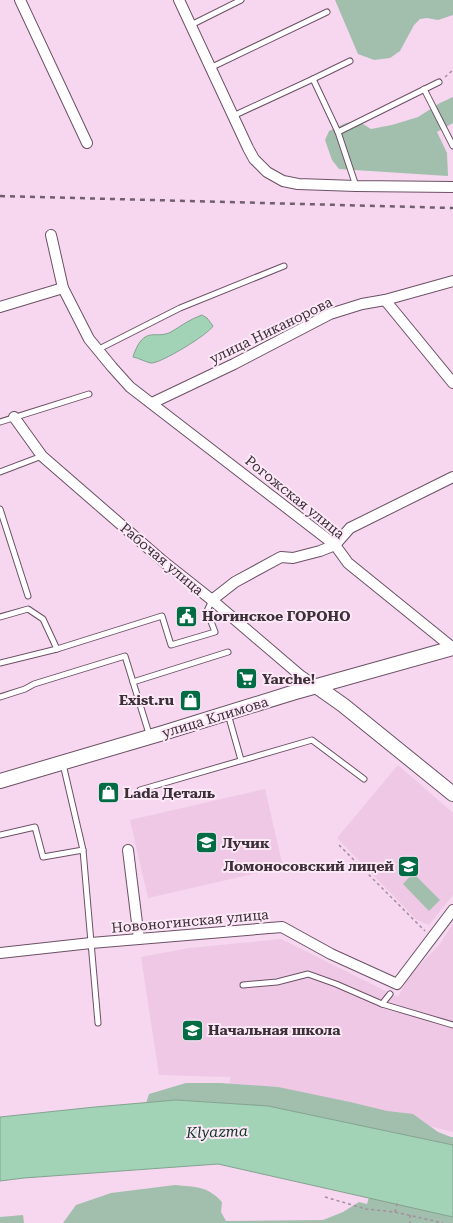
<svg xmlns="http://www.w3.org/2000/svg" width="453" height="1223" font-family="'Roboto Serif',serif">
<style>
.built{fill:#eec8e5}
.green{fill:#a2bead}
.water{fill:#a2d3b6;stroke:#83a290}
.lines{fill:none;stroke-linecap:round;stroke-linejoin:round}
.service-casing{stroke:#6c5166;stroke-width:7}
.minor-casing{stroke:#6c5166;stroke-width:12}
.secondary-casing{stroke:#6c5166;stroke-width:16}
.path{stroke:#a48e9f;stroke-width:1.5;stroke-dasharray:3 3;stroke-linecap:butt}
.service{stroke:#fff;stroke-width:5}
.minor{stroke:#fff;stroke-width:10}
.secondary{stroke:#fff;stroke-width:14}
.rail{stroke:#715f6d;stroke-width:2.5;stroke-dasharray:5 5;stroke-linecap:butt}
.labels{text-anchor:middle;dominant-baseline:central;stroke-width:4;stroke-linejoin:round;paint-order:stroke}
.street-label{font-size:14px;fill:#3b2f38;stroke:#fce8f7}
.poi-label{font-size:14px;font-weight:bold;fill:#3b2f38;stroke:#fce8f7;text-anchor:start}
.water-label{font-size:15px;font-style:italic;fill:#0e3623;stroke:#fce8f7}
</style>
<rect width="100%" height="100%" fill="#f6d7ef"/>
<g class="built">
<polygon points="398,765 453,813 453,895 429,925 417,920 337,838"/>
<polygon points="265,789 283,867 148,898 130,820"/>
<polygon points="453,923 453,1132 376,1113 229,1097 230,1077 159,1075 141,957 189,948 281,939 398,997 409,976 440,944"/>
</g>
<g class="green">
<polygon points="335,0 453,0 453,15 438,20 427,18 420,19 414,25 400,51 390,58 374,60 358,54"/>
<polygon points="453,97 453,123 437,132 447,153 448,176 339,169 332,160 325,140 329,131 346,123 358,121 371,129 392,125 418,117 440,103"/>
<polygon points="413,873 440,900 429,911 403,884"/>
<polygon points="186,1083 220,1083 278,1087 350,1102 387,1111 413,1114 438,1132 451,1137 453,1137 453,1145 268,1106 176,1100 146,1103 149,1094"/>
<path d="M175 1185C195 1187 208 1186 222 1202L221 1212 226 1221 323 1220 343 1212 359 1202 367 1204 369 1197 453 1217V1223H63L76 1205 111 1193Z"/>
<polygon points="23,1215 24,1223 0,1223 0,1217"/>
</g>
<g class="water">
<path d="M202 315 207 318 213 326C209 334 160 364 151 363 145 362 139 358 133 357 134 353 136 349 138 345 148 328 158 339 171 332 181 326 190 319 202 315Z"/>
<polygon points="176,1100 268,1106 453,1145 453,1217 218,1164 24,1178 0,1181 0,1117 95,1107"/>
</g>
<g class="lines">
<defs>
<g id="service">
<polyline points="191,25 241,0"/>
<polyline points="350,61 313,79 338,132 356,186"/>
<polyline points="210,68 327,12"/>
<polyline points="424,89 453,146"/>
<polyline points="233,116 313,79"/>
<polyline points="338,132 439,82"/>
<polyline points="97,350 180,308 284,266"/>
<polyline points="0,422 89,394"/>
<polyline points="0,472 42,456"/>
<polyline points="0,509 28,596"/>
<polyline points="0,617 28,609 43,619 57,649"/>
<polyline points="0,663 57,649 162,616 171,645 215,632 207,611 212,600"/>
<polyline points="133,682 228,652"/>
<polyline points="0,697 25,689 34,684 125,656 150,737"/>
<polyline points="228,714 241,760"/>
<polyline points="140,790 312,740 364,779"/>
<polyline points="0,835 35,827 43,857 83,850 63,764"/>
<polyline points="83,850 98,1023"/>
<polyline points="243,985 277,982 308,974 336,984 382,1004 390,994"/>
<polyline points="382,1004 453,1025"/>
</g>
<g id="minor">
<polyline points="20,0 87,143"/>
<polyline points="179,0 248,148 254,159 267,172 283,181 298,184 356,186 453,187"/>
<polyline points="51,235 63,288 89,339 112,367 130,387 335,545 348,563 453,648"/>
<polyline points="385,300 453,383"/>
<polyline points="0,307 63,288"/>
<polyline points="152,403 234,364 330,314 362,304 385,300 453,281"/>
<polyline points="14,417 42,456 164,562 212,600 301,676 316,686"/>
<polyline points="212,600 235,582 281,557 293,558 320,551 335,545 350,528 453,477"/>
<polyline points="128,850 139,939"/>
<polyline points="0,953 91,943 282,927 331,954 397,984 453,910"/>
</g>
<g id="secondary">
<polyline points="316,686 343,705 453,794"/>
<polyline points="0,781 163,733 292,693 453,648"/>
</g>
</defs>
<use href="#service" class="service-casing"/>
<use href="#minor" class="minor-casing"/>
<use href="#secondary" class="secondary-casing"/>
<g class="path">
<polyline points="445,77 453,70"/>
<polyline points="339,845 425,931"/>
<polyline points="325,1197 366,1209 395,1212 443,1223"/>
<polyline points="395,1212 398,1200"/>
<polyline points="410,1215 410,1223"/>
</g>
<use href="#service" class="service"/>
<use href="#minor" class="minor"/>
<use href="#secondary" class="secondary"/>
<polyline class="rail" points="0,196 453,208"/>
</g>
<defs>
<symbol id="civic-square" viewBox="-11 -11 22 22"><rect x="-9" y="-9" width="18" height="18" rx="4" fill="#016c44" stroke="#fce8f7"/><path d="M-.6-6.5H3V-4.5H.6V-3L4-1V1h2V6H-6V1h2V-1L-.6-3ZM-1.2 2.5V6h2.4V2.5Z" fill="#fff"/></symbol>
<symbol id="supermarket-square" viewBox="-11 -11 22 22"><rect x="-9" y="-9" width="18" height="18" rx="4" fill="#016c44" stroke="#fce8f7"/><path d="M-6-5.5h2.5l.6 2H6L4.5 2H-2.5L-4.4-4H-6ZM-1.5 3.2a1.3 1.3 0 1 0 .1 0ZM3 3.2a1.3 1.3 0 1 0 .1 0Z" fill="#fff"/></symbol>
<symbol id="shop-square" viewBox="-11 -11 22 22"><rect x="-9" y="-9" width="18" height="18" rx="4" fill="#016c44" stroke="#fce8f7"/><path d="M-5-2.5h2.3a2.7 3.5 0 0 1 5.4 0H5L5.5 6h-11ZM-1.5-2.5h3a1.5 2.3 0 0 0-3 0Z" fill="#fff"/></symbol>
<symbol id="school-square" viewBox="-11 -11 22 22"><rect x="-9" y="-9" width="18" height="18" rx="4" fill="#016c44" stroke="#fce8f7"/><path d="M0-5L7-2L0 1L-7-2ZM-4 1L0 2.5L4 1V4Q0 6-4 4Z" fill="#fff"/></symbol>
</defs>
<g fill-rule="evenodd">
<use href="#civic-square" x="174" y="604" width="25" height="25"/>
<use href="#supermarket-square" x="234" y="666" width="25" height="25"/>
<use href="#shop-square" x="178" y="688" width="25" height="25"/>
<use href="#shop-square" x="96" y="780" width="25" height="25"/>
<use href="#school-square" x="194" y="830" width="25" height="25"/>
<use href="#school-square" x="396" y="854" width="25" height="25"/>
<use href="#school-square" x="180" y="1018" width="25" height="25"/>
</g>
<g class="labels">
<g class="street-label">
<text transform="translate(271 330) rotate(-26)">улица Никанорова</text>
<text transform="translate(295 497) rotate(39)">Рогожская улица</text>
<text transform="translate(162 559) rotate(40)">Рабочая улица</text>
<text transform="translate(215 717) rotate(-17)">улица Климова</text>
<text transform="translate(190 921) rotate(-5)">Новоногинская улица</text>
</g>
<g class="poi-label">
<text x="202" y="616">Ногинское ГОРОНО</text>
<text x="262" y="679">Yarche!</text>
<text x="174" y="700" text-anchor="end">Exist.ru</text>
<text x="124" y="793">Lada Деталь</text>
<text x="222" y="843">Лучик</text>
<text x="394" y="866" text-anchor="end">Ломоносовский лицей</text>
<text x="208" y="1030">Начальная школа</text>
</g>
<g class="water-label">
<text transform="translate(217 1132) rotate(-2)">Klyazma</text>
</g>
</g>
</svg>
